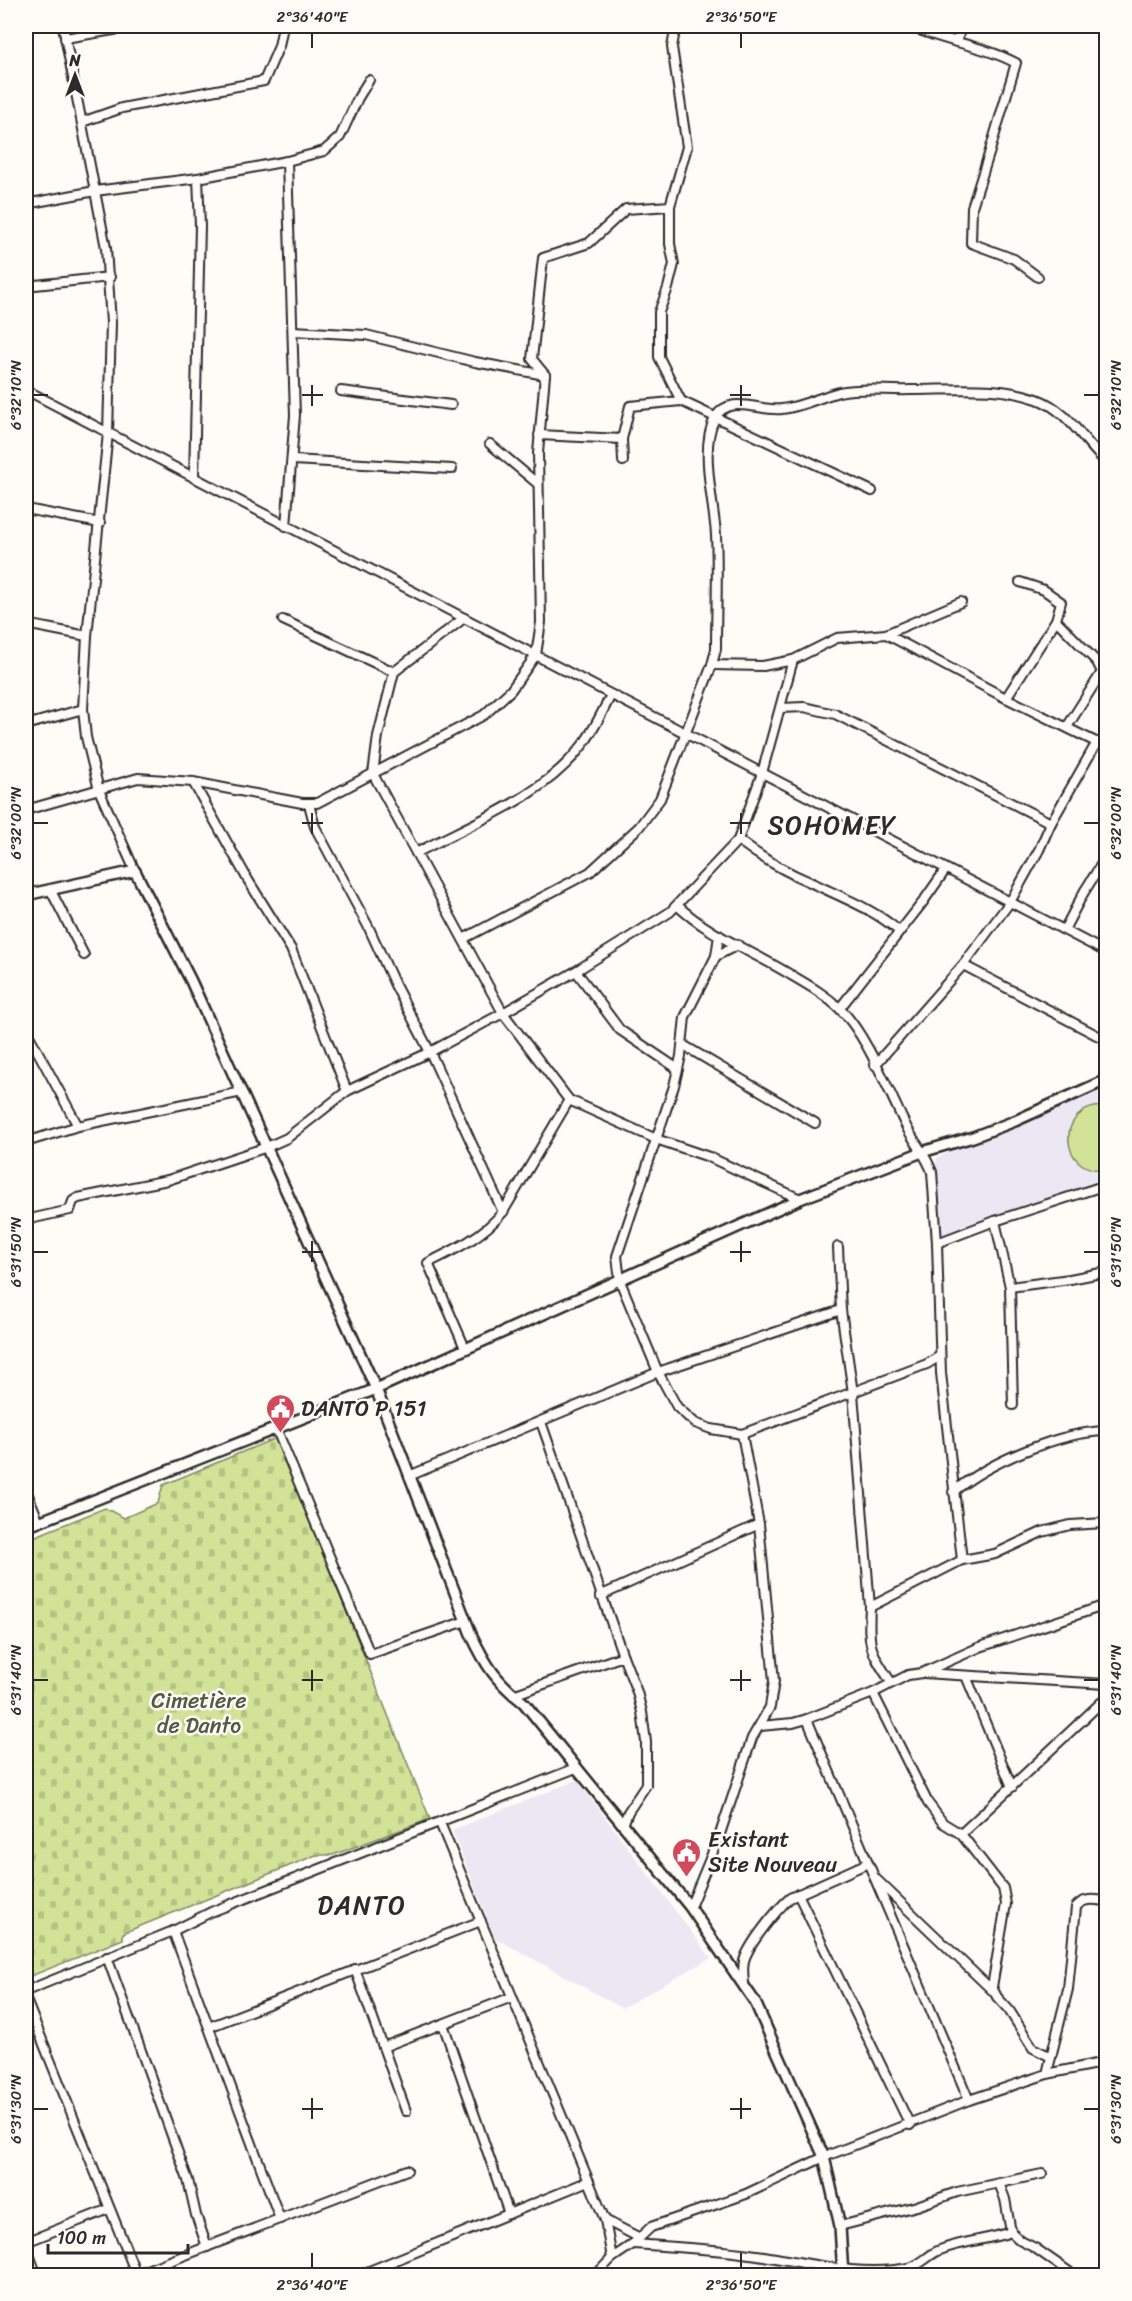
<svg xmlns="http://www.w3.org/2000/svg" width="1132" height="2301" font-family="Sriracha,sans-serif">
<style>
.built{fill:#ebe8f3}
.cemetery{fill:url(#cemetery-stones);stroke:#7e8762;stroke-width:1.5}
.park{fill:#d2e398;stroke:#7e8762;stroke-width:1.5}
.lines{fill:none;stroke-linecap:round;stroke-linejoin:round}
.minor-casing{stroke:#2b2b2b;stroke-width:12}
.tertiary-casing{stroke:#2b2b2b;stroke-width:14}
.minor{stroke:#fdfcf7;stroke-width:8}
.tertiary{stroke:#fdfcf7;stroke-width:9}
.ticks{fill:none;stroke:#2b2b2b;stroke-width:2}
.labels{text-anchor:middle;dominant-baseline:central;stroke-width:5;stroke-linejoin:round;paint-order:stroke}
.poi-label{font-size:22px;fill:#2b2b2b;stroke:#fdfcf7;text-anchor:start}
.park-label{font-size:22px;fill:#555946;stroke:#fdfcf7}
.quarter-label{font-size:26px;letter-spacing:1.5px;fill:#2b2b2b;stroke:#fdfcf7}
.neatline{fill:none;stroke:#2b2b2b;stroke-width:2}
.ticks-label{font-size:15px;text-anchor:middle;fill:#2b2b2b}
</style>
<defs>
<pattern id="cemetery-stones" width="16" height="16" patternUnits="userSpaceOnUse" patternTransform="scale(1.5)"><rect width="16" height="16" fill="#d2e398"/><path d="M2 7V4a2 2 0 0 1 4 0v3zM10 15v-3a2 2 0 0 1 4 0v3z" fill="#b4c383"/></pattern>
</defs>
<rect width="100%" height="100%" fill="#fdfcf7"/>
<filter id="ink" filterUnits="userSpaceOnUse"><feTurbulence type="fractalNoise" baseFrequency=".0167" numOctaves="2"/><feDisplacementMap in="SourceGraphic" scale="12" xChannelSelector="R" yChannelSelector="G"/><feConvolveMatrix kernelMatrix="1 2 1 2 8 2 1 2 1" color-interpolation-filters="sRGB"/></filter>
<g filter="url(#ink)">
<g class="built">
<polygon points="1106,1087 1106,1178 942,1235 936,1158"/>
<polygon points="577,1780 711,1958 622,2008 495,1938 452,1830"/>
</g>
<polygon class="cemetery" points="276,1438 430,1819 333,1855 316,1855 123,1933 123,1939 26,1978 26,1540 105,1508 124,1518 158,1503 163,1485"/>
<path class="park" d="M1105 1106 1106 1169C1059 1176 1054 1105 1105 1106Z"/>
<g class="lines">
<defs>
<g id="minor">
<polyline points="63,26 106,248 111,323 108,433 87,636 83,709 86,737 99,790 135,871"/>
<path d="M910 26C945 42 982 45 1016 63L989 154 972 207 971 243 1014 259 1038 277"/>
<polyline points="65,38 138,26"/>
<polyline points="956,42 962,26"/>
<polyline points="82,122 122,108 264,81 279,46 283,26"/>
<polyline points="26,204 95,191 198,178 287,161 324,151 340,137 358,98 369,80"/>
<polyline points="26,286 110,277"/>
<polyline points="545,375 532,359 543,258 589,243 626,209 670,206 687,147 672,47 676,26"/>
<polyline points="26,390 1106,952"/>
<polyline points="341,391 451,405"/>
<polyline points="681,401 872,491"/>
<polyline points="539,435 622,439"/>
<polyline points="490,444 538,484"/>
<polyline points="293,460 452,469"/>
<polyline points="623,461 622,439 630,406 681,401 659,357 659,312 668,288 674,264 670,244 670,206"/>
<polyline points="194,478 200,226 198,178"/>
<polyline points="26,509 100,523"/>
<polyline points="286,526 295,415 287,161"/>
<polyline points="1020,582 1044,590 1061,602 1056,620 1097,662 1102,672 1067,727"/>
<polyline points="464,618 394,672 378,736 373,774 503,1013 569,1100 656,1139 709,1157 800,1199"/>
<polyline points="283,620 394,672"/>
<polyline points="26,624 87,636"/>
<polyline points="886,634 1000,695 1106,747"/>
<polyline points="712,665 763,666 793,660 837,638 886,634 961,602"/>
<polyline points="1006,698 1056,620"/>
<polyline points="781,708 804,707 835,714 1051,823"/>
<polyline points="26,725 83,709"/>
<polyline points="193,782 248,880 291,949 347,1091"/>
<polyline points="309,804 315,827 368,926 395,985 430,1052 503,1212"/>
<polyline points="26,810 138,778 193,782 302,803 317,803 484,715 511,690 536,655 541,622 538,453 545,375 475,362 366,335 293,331"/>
<path d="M738 840C760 857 784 871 810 882 841 897 872 908 899 931"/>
<path d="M416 853C472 823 542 798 581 747 594 731 602 712 611 695"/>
<polyline points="50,889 84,955"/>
<path d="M678 906C710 936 754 952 791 975 808 985 826 995 840 1009 865 1032 889 1092 905 1124 913 1141 926 1154 932 1172L937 1243 941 1373 962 1560"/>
<polyline points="1064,930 1084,892 1106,857"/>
<polyline points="719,935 716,956 685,1017 681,1056 674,1086 617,1256 620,1281 658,1372 677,1407 695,1423 711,1429 742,1434 927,1364 940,1356"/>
<path d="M463 939 590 872 639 827 660 799 712 665 716 649C716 611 718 573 716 535 714 502 699 448 715 418 729 393 760 412 782 409 801 407 820 397 839 392 863 387 886 391 911 390 953 390 997 385 1037 399 1068 410 1083 441 1106 462"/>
<polyline points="716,956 738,945"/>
<polyline points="963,965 1106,1040"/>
<polyline points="576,971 620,1030 678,1069"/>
<polyline points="840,1008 923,902 946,869"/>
<polyline points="26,1030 78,1126"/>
<polyline points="683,1045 815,1123"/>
<polyline points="875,1065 963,965 1010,902 1039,850 1051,823 1097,742"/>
<polyline points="26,1142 78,1126 242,1092"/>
<polyline points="995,1221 1010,1287 1013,1405"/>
<polyline points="26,1223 30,1219 70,1210 73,1201 78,1198 168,1180 267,1147 287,1138 347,1091 430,1052 503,1013 576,971 670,912 738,840 762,773 793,660"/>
<polyline points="937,1243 995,1221 1106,1185"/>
<path d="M838 1247 841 1310 853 1393 870 1607C868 1645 869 1650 891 1682"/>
<polyline points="1010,1287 1070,1279 1106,1272"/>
<path d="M465 1348 428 1263C456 1249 482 1237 503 1212L569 1100"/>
<polyline points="276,1428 370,1654 466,1621"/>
<polyline points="409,1476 658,1372 841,1310"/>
<polyline points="26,1490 39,1522"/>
<path d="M953 1492C989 1462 1060 1432 1106 1431"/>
<polyline points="600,1596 759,1524"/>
<polyline points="870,1607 962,1560 995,1554 1042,1532 1070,1525 1106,1523"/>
<polyline points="623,1656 637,1692 642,1712 646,1742 646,1785 628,1812 623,1825"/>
<polyline points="923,1673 1106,1684"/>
<polyline points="966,1676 1012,1787"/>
<polyline points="873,1693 928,1803 943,1823 961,1834 1003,1888 1006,1904 992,1987 997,1997 1009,2010 1033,2048 1051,2057 1047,2074"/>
<polyline points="513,1695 623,1656 541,1422"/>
<polyline points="807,1719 969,2100"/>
<polyline points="760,1726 793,1723 807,1719 873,1693 908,1675 922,1673 980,1647 1106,1605"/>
<polyline points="440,1823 605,2220 612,2258"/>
<polyline points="961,1834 1106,1698"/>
<polyline points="877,1880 994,1992"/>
<polyline points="798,1894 910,2125"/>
<polyline points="690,1907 719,1837 752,1738 770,1707 774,1681 759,1524 742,1434"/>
<polyline points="173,1931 280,2219"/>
<polyline points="107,1957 188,2180 196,2215 207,2247"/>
<polyline points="355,1969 406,2111"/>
<path d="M744 1986C744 1978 742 1969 744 1961 748 1945 777 1909 790 1898L868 1863"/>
<polyline points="26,1991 173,1931 211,1912 576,1768"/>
<polyline points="26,2000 137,2276"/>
<polyline points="443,2024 509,2214"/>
<polyline points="209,2027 481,1921"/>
<polyline points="383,2047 512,1997"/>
<path d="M1051 2057 1068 1989 1076 1907C1084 1897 1095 1900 1106 1901"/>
<polyline points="999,2183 1005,2199 1011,2232 1021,2241 1035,2248 1075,2276"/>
<polyline points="605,2220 638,2237"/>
<polyline points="840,2226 917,2206 957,2192 1042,2174"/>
<polyline points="26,2242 109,2209"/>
<path d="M633 2244C677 2247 721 2249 764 2256 813 2264 860 2277 909 2268 921 2265 929 2254 940 2250 962 2241 988 2240 1011 2232"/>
<polyline points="26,2246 37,2276"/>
<polyline points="136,2274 407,2170"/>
<polyline points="357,2276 589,2181"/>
<polyline points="595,2276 612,2258 633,2244 651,2227 746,2194 824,2157 969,2100 1047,2074 1106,2062"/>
</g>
<g id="tertiary">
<path d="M26 895 135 871 191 981 376 1389 471 1634C486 1666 496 1681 524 1703L690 1907 755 2002 824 2157 840 2226 843 2276"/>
<polyline points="26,1527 376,1389 800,1199 922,1152 973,1137 1015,1121 1106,1080"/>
</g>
</defs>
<use href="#minor" class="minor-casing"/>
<use href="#tertiary" class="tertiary-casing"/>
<use href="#minor" class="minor"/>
<use href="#tertiary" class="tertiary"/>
</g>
</g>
<path class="ticks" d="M312 33V48M741 33V48M312 385V406M741 385V406M33 395H48M302 395H323M730 395H751M1084 395H1099M312 813V834M741 813V834M33 823H48M302 823H323M730 823H751M1084 823H1099M312 1241V1262M741 1241V1262M33 1252H48M302 1252H323M730 1252H751M1084 1252H1099M312 1670V1691M741 1670V1691M33 1680H48M302 1680H323M730 1680H751M1084 1680H1099M312 2098V2119M741 2098V2119M33 2109H48M302 2109H323M730 2109H751M1084 2109H1099M312 2253V2268M741 2253V2268"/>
<defs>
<symbol id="civic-pin" viewBox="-11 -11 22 30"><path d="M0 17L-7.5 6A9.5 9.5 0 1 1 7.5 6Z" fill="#d1495b" stroke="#fdfcf7"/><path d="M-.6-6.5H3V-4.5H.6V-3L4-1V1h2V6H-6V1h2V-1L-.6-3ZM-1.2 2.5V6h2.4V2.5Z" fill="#fff"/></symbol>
</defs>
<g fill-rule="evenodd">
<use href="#civic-pin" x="264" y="1392" width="33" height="45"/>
<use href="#civic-pin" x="670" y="1836" width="33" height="45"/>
</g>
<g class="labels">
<g class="poi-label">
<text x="301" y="1408">DANTO P 151</text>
<text x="708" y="1839">Existant<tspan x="708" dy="25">Site Nouveau</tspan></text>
</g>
<g class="park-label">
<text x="199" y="1700">Cimetière<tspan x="199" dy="25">de Danto</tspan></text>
</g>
<g class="quarter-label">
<text x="832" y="825">SOHOMEY</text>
<text x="362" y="1905">DANTO</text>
</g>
</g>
<rect width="1132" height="2301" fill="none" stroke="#fdfcf7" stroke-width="66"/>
<g transform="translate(75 75)" stroke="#fdfcf7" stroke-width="4.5" paint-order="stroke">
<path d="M0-4.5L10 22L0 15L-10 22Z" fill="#2b2b2b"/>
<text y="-9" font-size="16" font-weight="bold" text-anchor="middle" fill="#2b2b2b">N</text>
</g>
<path d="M48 2244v9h140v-9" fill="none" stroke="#2b2b2b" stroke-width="3"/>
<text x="57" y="2244" font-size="18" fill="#2b2b2b" stroke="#fdfcf7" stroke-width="4.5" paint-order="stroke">100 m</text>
<rect x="33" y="33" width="1066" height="2235" class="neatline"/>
<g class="ticks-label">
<text x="312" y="22">2°36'40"E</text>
<text x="741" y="22">2°36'50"E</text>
<text transform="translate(16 395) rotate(-90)" y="5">6°32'10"N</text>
<text transform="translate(1116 395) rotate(-90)" y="5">6°32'10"N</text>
<text transform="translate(16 823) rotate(-90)" y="5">6°32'00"N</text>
<text transform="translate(1116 823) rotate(-90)" y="5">6°32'00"N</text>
<text transform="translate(16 1252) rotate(-90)" y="5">6°31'50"N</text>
<text transform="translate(1116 1252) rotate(-90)" y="5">6°31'50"N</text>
<text transform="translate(16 1680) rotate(-90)" y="5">6°31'40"N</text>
<text transform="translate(1116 1680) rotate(-90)" y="5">6°31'40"N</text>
<text transform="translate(16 2109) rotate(-90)" y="5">6°31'30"N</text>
<text transform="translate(1116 2109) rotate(-90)" y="5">6°31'30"N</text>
<text x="312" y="2290">2°36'40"E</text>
<text x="741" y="2290">2°36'50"E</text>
</g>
</svg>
